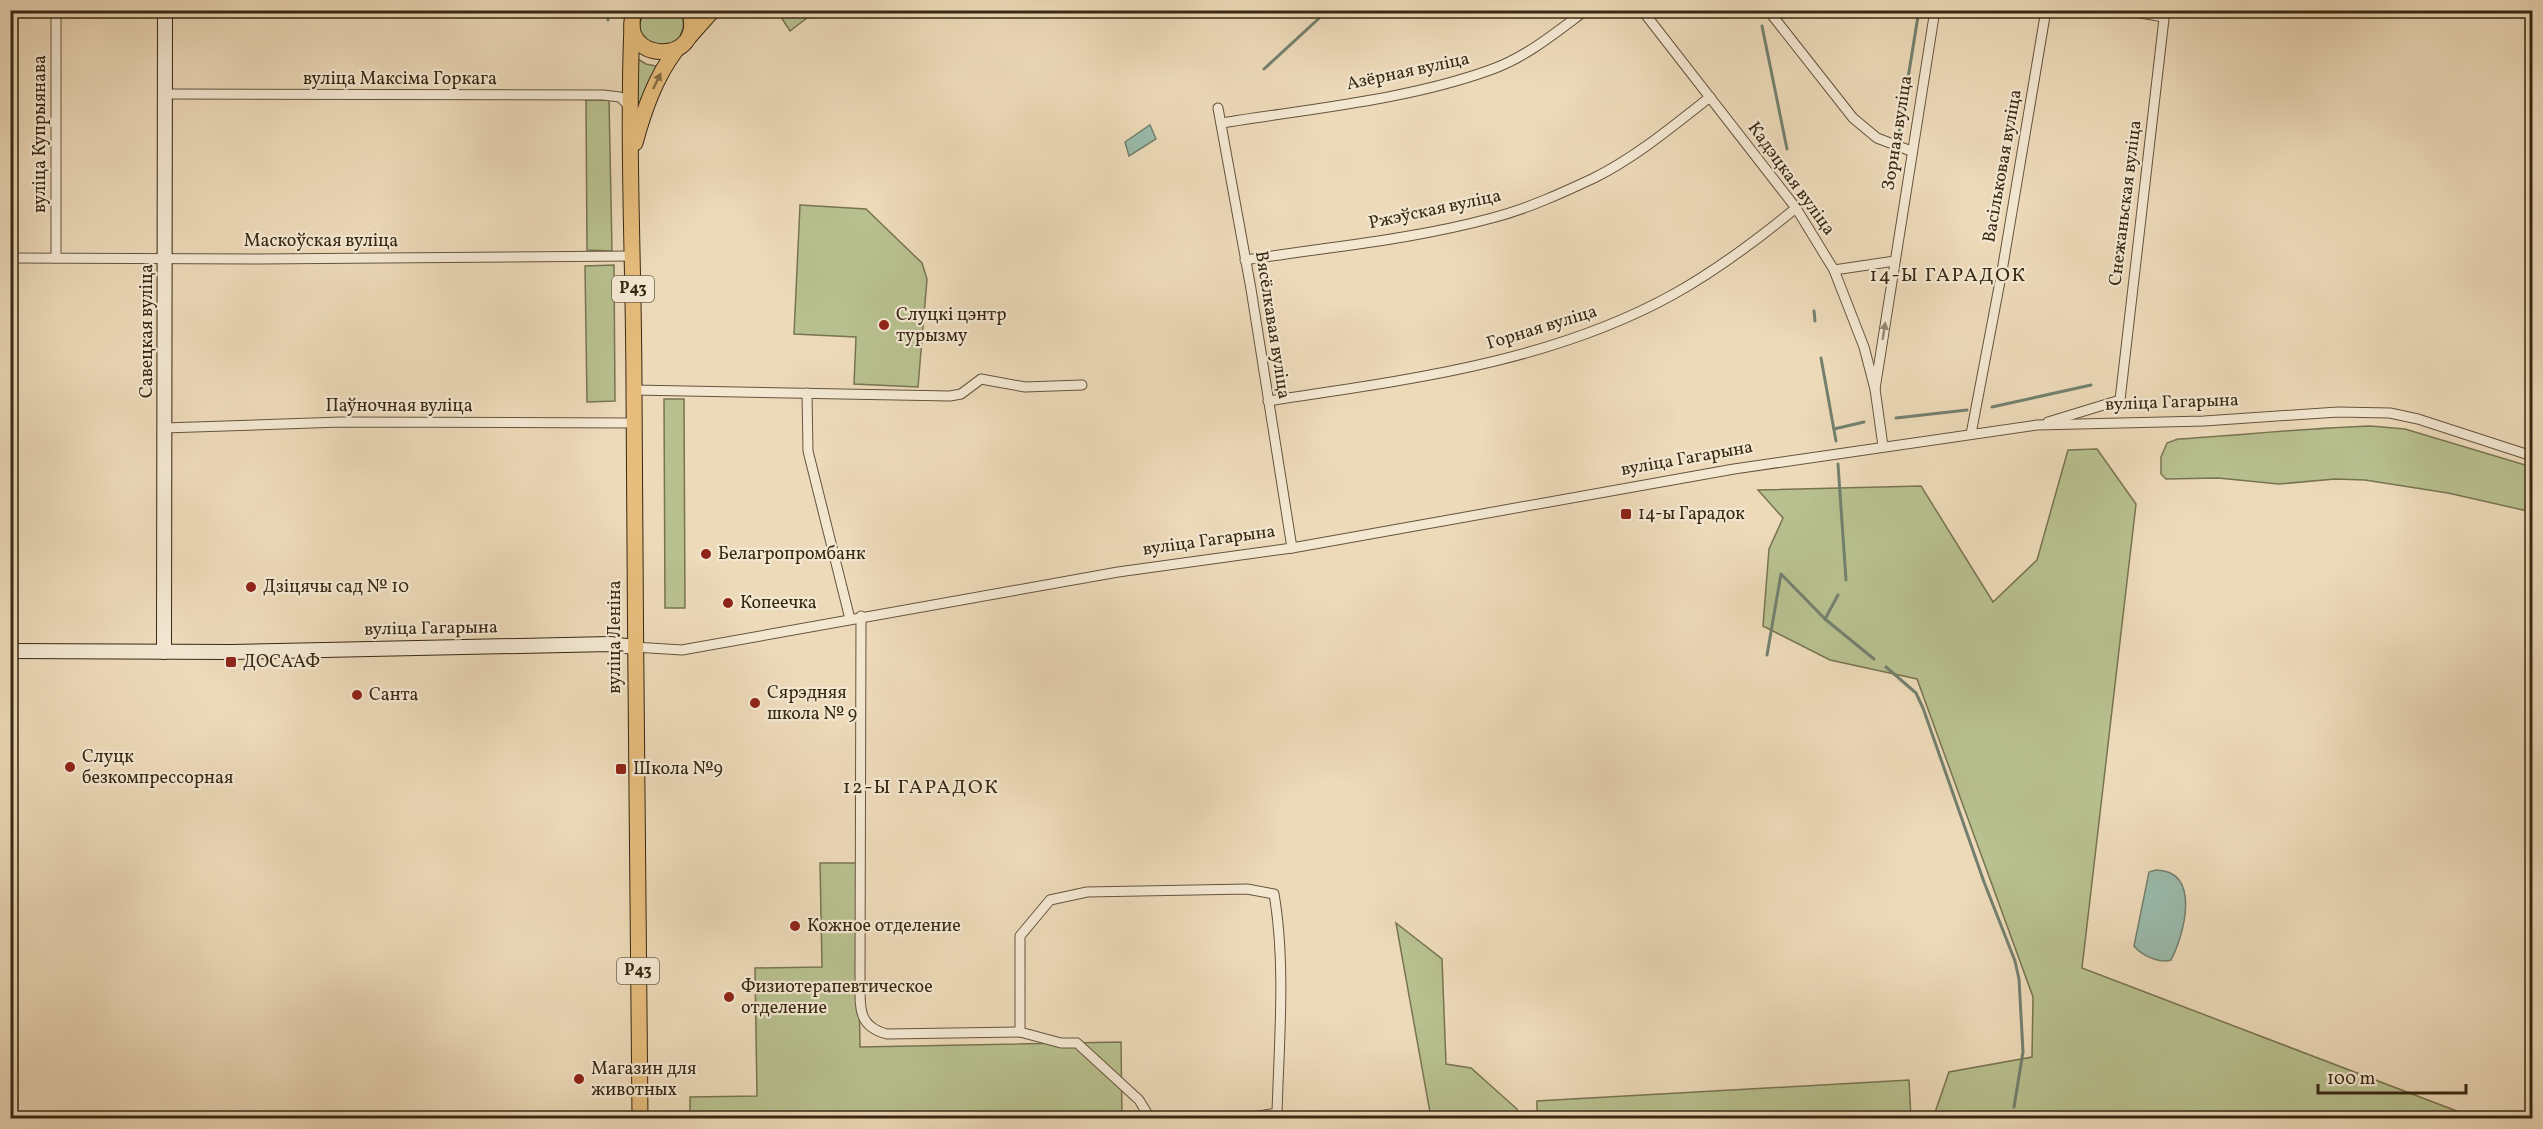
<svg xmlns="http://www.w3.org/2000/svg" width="2543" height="1129" font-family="Vollkorn,serif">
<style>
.green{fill:#b8c08f;stroke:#787450;stroke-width:1.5}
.water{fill:#9abbac;stroke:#73806e;stroke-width:1.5}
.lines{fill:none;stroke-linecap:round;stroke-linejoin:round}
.stream{stroke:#73806e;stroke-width:3}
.street-casing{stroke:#65543c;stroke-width:11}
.secondary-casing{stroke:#382812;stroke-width:16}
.primary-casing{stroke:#382812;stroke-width:17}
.street{stroke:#f3e7d2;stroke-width:9}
.secondary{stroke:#f3e7d2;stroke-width:14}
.primary{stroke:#e6bd7c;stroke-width:15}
.oneway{fill:#866b42}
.oneway2{fill:#968872}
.poi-dot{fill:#8f2418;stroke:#f3e7d2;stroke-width:2}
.labels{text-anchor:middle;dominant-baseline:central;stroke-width:4.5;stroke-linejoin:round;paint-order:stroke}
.shield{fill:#f3e7d2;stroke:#70614c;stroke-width:1.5}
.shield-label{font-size:16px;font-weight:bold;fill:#382812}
.street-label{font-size:18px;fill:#382812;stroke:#f3e7d2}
.poi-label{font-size:18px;fill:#382812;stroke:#f3e7d2;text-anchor:start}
.neighbourhood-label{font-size:20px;letter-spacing:1.5px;fill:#382812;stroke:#f3e7d2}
</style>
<rect width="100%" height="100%" fill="#eddab9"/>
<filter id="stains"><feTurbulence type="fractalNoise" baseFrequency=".00333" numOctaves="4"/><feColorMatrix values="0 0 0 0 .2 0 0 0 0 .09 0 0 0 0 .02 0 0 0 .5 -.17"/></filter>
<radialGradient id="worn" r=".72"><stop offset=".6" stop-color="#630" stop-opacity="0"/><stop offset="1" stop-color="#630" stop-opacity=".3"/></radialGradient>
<g class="green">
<path d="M645 11H679C687 21 683 30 678 41L658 47C641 37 634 29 645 11Z"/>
<polygon points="777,11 816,11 790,31"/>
<polygon points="636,58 646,64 661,67 639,105 637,106"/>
<polygon points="586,100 609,100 612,251 587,250"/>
<polygon points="800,205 866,209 922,263 927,279 918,387 854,384 856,337 794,334"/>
<polygon points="614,265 615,401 587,402 585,266"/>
<polygon points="664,399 684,399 685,608 665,608"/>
<path d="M2371 426 2405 429 2532 467V512L2448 493 2365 480 2335 479 2279 484 2218 478 2166 479 2161 474V457L2167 443 2178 439C2242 435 2307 428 2371 426Z"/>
<polygon points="2097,449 2136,504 2082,968 2475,1118 1933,1118 1949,1072 2032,1057 2033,997 1917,679 1830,660 1763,626 1769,549 1783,518 1758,490 1921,486 1993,602 2037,560 2068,450"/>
<polygon points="820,863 857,863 860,1047 1121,1042 1122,1118 690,1118 690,1097 757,1096 755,968 822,967"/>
<polygon points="1396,923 1442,959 1446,1064 1471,1068 1517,1109 1518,1118 1431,1118"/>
<polygon points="1909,1080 1911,1118 1537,1118 1537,1101"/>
</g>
<g class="water">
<polygon points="1150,125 1156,139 1129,156 1125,142"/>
<path d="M2156 870C2202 871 2184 935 2171 960 2160 964 2141 955 2134 946L2149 872Z"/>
</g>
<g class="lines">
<g class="stream">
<polyline points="608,10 608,20"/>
<polyline points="1762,26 1787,149"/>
<polyline points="1264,69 1328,10"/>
<polyline points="1898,140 1919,10"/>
<polyline points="1814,311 1815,321"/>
<polyline points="1821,358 1836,441"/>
<polyline points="1992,407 2091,385"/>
<polyline points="1896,418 1967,410"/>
<polyline points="1834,429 1864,422"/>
<polyline points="1838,464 1846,580"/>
<polyline points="1825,619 1874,659"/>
<polyline points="1767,655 1781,574 1825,619 1838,595"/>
<polyline points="1886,667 1916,693 1923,708 1984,882 2015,961 2019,979 2023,1052 2014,1107"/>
</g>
<defs>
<g id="street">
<polyline points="56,10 56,258"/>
<polyline points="1642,10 1796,208 1834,270 1864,347 1875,389"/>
<polyline points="1768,10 1853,118 1877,138 1911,151"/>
<polyline points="2123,10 2164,17"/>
<polyline points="167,94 603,95 620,97 630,107"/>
<polyline points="1218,108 1251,289 1292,548"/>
<path d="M1222 123C1308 109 1407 100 1490 70 1525 58 1555 33 1586 10"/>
<polyline points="10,258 259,259 632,256"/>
<path d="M1245 260C1327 247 1411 240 1492 218 1527 209 1562 193 1594 178 1636 157 1673 126 1710 97"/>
<polyline points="1834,270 1895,261"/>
<polyline points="634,390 950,396 961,394 981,379 1025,387 1082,385"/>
<polyline points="807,393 808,451 850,619"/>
<path d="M1268 401C1405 380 1550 363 1674 294 1717 270 1757 240 1796 208"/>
<polyline points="2048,422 2120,400 2165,10"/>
<polyline points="164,428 341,422 634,423"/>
<polyline points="1971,434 2002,271 2046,10"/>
<polyline points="1883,446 1875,389 1935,10"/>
<path d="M861 616 860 974C861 1001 854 1026 887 1034L1020 1032 1061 1043H1077L1139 1100 1150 1118"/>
<polyline points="634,647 682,650 1118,572 1292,548 1734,469 2037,425 2204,421 2338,412 2390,413 2418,419 2532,456"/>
<path d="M1020 1032V936L1050 900 1087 892 1247 889 1274 894C1286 963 1279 1043 1277 1113L1246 1118"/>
</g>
<g id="secondary">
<polyline points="10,651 231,652 610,644 634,647"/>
<polyline points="164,652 165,10"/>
</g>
<g id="primary">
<path d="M635 10C614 63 708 68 689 10"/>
<path d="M632 24C627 146 634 269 634 392 636 634 636 876 640 1118"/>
<polyline points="689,37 713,10"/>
<path d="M635 143C644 110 655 78 676 50"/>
</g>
</defs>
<use href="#street" class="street-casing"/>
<use href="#secondary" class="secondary-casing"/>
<use href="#primary" class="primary-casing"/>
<use href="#street" class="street"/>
<use href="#secondary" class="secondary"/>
<use href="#primary" class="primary"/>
</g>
<defs><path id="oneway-solid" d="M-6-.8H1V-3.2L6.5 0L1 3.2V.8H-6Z" transform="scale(1.5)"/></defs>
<use class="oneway" href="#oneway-solid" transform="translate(657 81) rotate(-64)"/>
<use class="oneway2" href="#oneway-solid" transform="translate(1884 331) rotate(-81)"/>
<g class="poi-dot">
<circle cx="884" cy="325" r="6"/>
<rect x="1620" y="508" width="12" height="12" rx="3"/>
<circle cx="706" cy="554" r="6"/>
<circle cx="251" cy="587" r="6"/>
<circle cx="728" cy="603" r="6"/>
<rect x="225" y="656" width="12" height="12" rx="3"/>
<circle cx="357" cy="695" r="6"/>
<circle cx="755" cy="703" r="6"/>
<circle cx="70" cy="767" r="6"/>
<rect x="615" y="763" width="12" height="12" rx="3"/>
<circle cx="795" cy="926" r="6"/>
<circle cx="729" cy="997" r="6"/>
<circle cx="579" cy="1079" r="6"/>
</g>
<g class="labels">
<g class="shield">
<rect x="612" y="276" width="42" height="26" rx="4.5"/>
<rect x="617" y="958" width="42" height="26" rx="4.5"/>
</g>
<g class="shield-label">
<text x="633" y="289">Р43</text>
<text x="638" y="971">Р43</text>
</g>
<g class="street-label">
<text transform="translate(1408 72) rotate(-12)">Азёрная вуліца</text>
<text x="400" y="79">вуліца Максіма Горкага</text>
<text transform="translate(1898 133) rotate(-81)">Зорная вуліца</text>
<text transform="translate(40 134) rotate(-90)">вуліца Купрыянава</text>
<text transform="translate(2003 166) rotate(-80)">Васільковая вуліца</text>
<text transform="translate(1791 179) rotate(54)">Кадэцкая вуліца</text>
<text transform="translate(2126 203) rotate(-83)">Снежаньская вуліца</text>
<text transform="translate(1435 210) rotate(-12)">Ржэўская вуліца</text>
<text x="321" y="241">Маскоўская вуліца</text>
<text transform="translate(1272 325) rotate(81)">Вясёлкавая вуліца</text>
<text transform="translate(1542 328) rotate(-17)">Горная вуліца</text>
<text transform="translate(147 331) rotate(-90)">Савецкая вуліца</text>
<text transform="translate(2172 403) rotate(-2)">вуліца Гагарына</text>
<text x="399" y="406">Паўночная вуліца</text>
<text transform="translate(1687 459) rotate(-10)">вуліца Гагарына</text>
<text transform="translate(1209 541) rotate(-8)">вуліца Гагарына</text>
<text transform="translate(431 629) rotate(-1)">вуліца Гагарына</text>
<text transform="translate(615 637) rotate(-90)">вуліца Леніна</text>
</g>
<g class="poi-label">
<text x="896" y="315">Слуцкі цэнтр<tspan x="896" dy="21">турызму</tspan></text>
<text x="1638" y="514">14-ы Гарадок</text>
<text x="718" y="554">Белагропромбанк</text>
<text x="263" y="587">Дзіцячы сад № 10</text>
<text x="740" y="603">Копеечка</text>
<text x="243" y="662">ДОСААФ</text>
<text x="767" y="693">Сярэдняя<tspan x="767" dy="21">школа № 9</tspan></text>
<text x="369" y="695">Санта</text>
<text x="82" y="757">Слуцк<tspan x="82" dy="21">безкомпрессорная</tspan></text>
<text x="633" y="769">Школа №9</text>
<text x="807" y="926">Кожное отделение</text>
<text x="741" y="987">Физиотерапевтическое<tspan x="741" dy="21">отделение</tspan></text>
<text x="591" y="1069">Магазин для<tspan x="591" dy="21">животных</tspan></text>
</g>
<g class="neighbourhood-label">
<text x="1948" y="276">14-Ы ГАРАДОК</text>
<text x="921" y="788">12-Ы ГАРАДОК</text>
</g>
</g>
<rect width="2543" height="1129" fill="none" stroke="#eddab9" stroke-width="36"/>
<rect x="12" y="12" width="2519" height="1105" fill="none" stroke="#382812" stroke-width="3"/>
<rect x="18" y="18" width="2507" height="1093" fill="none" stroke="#382812" stroke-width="1.5"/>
<path d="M2318 1084v9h148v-9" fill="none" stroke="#382812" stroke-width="3"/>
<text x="2327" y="1084" font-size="18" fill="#382812" stroke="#f3e7d2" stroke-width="4.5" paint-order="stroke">100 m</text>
<rect width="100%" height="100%" filter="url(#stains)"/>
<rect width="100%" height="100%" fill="url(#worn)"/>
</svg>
